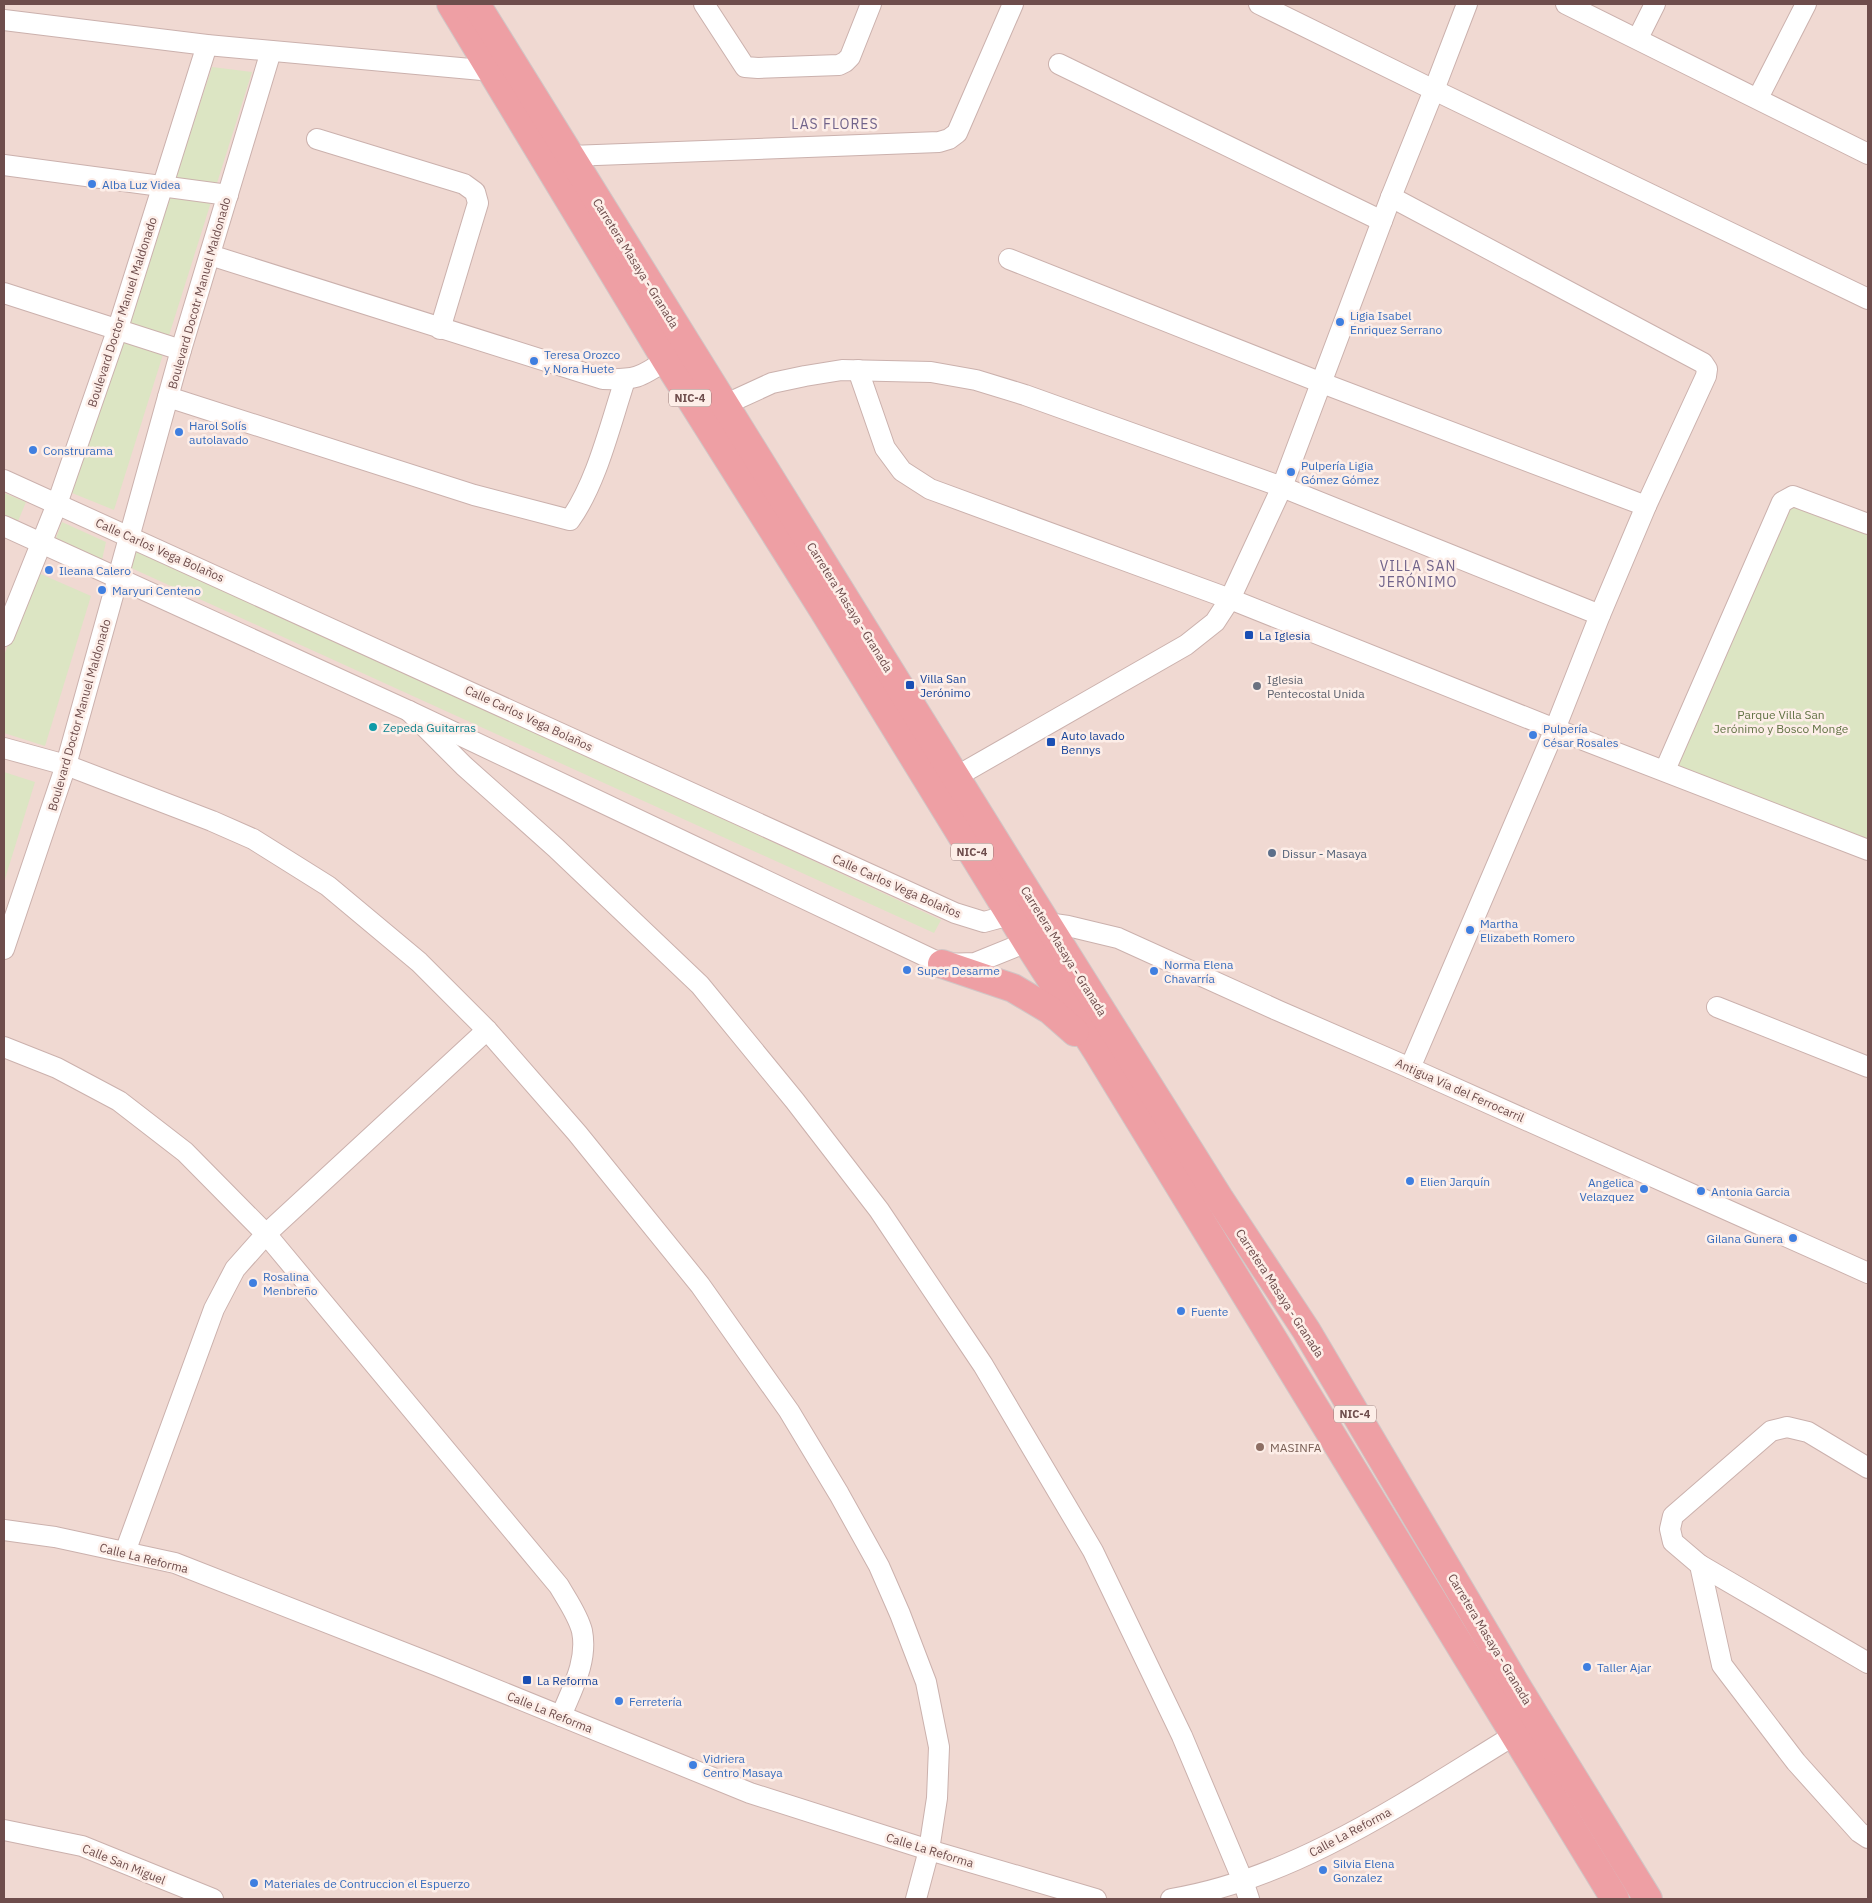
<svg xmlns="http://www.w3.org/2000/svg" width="1872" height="1903" font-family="'IBM Plex Sans',sans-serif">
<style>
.residential{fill:#f0d9d2}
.green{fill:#dce5c3}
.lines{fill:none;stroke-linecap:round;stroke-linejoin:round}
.minor-casing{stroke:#cbb1ad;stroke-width:22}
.highway-casing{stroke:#d1c6c6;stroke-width:30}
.minor{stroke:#fff;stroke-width:20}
.highway{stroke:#ee9fa4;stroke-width:28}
.shop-dot{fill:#3f7fe0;stroke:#fdeee8;stroke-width:2}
.transit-dot{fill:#1a4fb4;stroke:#fdeee8;stroke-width:2}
.worship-dot{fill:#6b7280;stroke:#fdeee8;stroke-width:2}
.culture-dot{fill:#0f9aa8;stroke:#fdeee8;stroke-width:2}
.service-dot{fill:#5c6f8a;stroke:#fdeee8;stroke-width:2}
.education-dot{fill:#8d6e63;stroke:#fdeee8;stroke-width:2}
.labels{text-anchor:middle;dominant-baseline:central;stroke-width:5;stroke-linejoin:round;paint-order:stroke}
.shield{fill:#fdeee8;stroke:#997d7b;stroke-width:1}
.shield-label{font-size:11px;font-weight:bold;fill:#6e4d4c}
.shop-label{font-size:12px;fill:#366cbe;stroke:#fdeee8;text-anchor:start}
.street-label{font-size:12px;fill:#6e4d4c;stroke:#fdeee8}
.transit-label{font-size:12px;fill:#164399;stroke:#fdeee8;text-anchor:start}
.worship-label{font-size:12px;fill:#5b616d;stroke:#fdeee8;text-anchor:start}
.park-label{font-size:12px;fill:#627345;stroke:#fdeee8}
.culture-label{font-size:12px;fill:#0d838f;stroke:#fdeee8;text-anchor:start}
.service-label{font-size:12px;fill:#4e5e75;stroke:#fdeee8;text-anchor:start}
.education-label{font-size:12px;fill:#785e54;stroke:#fdeee8;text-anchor:start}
.neighbourhood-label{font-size:14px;letter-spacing:1px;fill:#71648b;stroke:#fdeee8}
</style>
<rect width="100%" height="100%" fill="#f9e9e3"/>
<rect class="residential" x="4" y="4" width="1864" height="1895"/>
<g class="green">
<polygon points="212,67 252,72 114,510 72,493"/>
<polygon points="4,493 26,502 16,526 4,520"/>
<polygon points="1782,502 1868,524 1868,850 1665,770"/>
<polygon points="62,522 106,542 102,560 56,538"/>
<polygon points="138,548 941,920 934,933 129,567"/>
<polygon points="34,571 91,596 45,746 4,733 4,656"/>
<polygon points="4,772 35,782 4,882"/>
</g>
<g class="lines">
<defs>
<g id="minor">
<polyline points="704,4 745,67 758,68 839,65 845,62 850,57 871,4"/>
<polyline points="1259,4 1434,90 1868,299"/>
<polyline points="1566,4 1868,154"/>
<polyline points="4,20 207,45 493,71"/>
<polyline points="1638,38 1655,4"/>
<polyline points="1059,64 1382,221"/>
<polyline points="1758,98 1806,4"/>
<polyline points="317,139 464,184 475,192 478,203 440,329"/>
<polyline points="570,156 939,142 949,139 957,133 1013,4"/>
<polyline points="4,165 228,195"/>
<polyline points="1391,197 1703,363 1707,369 1706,376 1646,506 1600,615 1555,729 1410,1068"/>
<path d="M210 255 603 379C635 380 640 378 666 360"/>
<polyline points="1009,259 1322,383 1646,506"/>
<polyline points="4,293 181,350"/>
<polyline points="858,370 885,448 902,471 930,489 1230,599 1555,729 1868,850"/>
<path d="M168 397 474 495 570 520C597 482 610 425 625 380"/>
<polyline points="724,405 772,383 805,376 842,370 931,372 976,380 1025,395 1282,487 1600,615"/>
<polyline points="4,480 955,913 984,922 1010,915 1027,914 1047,923 1068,926 1118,938 1279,1011 1410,1068 1868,1273"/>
<polyline points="4,526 409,711 942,964 975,963 1027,942 1038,934"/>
<polyline points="4,636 57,504 118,328 207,45"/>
<polyline points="409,711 464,766 556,848 700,985 795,1101 879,1210 983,1365 1093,1551 1182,1736 1243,1881 1249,1899"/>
<polyline points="4,748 66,765 212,821 253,839 328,886 419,962 487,1030 577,1133 700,1285 789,1411 839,1494 879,1566 900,1614 926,1682 939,1747 937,1798 929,1850 916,1899"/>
<polyline points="1665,770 1782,502 1793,496 1868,524"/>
<polyline points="945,783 1186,645 1215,622 1230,599 1282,487 1391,197 1434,90 1467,4"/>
<polyline points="4,949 66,765 181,350 271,51"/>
<polyline points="1717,1007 1868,1067"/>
<path d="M4 1047 57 1068 119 1101 185 1152 266 1234 559 1586C567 1600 578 1615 582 1631 588 1661 572 1689 561 1716"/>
<polyline points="1868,1468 1808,1432 1787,1427 1771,1431 1673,1516 1670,1529 1673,1542 1700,1565 1722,1665 1796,1762 1859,1832 1868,1838"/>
<polyline points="4,1530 55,1537 175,1563 438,1666 750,1793 929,1850 1096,1899"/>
<polyline points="125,1552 214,1309 235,1269 266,1234 487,1030"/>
<polyline points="1700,1565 1868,1663"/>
<polyline points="4,1830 82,1846 213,1899"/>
<path d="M1171 1899C1295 1879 1411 1798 1516 1734"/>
</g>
<g id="highway">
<polyline points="451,4 666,360 824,611 1027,942 1097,1051 1615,1899"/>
<polyline points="476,4 1032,900 1219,1198 1306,1330 1519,1690 1648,1899"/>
<polyline points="942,964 1013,988 1050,1010 1075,1032"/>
</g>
</defs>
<use href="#minor" class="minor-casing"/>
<use href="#highway" class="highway-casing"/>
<use href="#minor" class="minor"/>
<use href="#highway" class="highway"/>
</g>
<g class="shop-dot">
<circle cx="92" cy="184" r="5"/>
<circle cx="1340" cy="322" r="5"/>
<circle cx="534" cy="361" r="5"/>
<circle cx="179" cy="432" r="5"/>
<circle cx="33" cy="450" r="5"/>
<circle cx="1291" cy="472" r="5"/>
<circle cx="49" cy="570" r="5"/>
<circle cx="102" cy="590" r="5"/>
<circle cx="1533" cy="735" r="5"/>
<circle cx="1470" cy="930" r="5"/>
<circle cx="907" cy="970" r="5"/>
<circle cx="1154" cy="971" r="5"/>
<circle cx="1410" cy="1181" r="5"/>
<circle cx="1644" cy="1189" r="5"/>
<circle cx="1701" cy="1191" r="5"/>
<circle cx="1793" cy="1238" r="5"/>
<circle cx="253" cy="1283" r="5"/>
<circle cx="1181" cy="1311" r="5"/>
<circle cx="1587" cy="1667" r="5"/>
<circle cx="619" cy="1701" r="5"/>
<circle cx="693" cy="1765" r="5"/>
<circle cx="1323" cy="1870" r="5"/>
<circle cx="254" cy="1883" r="5"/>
</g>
<g class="transit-dot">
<rect x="1244" y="630" width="10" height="10" rx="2.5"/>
<rect x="905" y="680" width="10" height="10" rx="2.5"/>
<rect x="1046" y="737" width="10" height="10" rx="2.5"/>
<rect x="522" y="1675" width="10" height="10" rx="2.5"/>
</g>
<circle class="worship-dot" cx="1257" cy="686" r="5"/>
<circle class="culture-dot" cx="373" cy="727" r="5"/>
<circle class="service-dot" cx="1272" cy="853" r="5"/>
<circle class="education-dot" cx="1260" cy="1447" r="5"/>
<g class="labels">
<g class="shield">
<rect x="669" y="389.5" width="42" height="17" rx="4"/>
<rect x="951" y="843.5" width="42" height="17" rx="4"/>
<rect x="1334" y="1405.5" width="42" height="17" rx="4"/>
</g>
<g class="shield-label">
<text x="690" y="398">NIC-4</text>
<text x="972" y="852">NIC-4</text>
<text x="1355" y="1414">NIC-4</text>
</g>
<g class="shop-label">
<text x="102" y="184">Alba Luz Videa</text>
<text x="1350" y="315">Ligia Isabel<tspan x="1350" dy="14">Enriquez Serrano</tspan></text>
<text x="544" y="354">Teresa Orozco<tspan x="544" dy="14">y Nora Huete</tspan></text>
<text x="189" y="425">Harol Solís<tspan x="189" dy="14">autolavado</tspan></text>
<text x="43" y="450">Construrama</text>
<text x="1301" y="465">Pulpería Ligia<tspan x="1301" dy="14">Gómez Gómez</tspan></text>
<text x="59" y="570">Ileana Calero</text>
<text x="112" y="590">Maryuri Centeno</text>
<text x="1543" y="728">Pulpería<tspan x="1543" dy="14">César Rosales</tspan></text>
<text x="1480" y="923">Martha<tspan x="1480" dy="14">Elizabeth Romero</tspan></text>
<text x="1164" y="964">Norma Elena<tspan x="1164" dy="14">Chavarría</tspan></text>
<text x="917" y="970">Super Desarme</text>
<text x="1420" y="1181">Elien Jarquín</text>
<text x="1634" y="1182" text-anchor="end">Angelica<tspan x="1634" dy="14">Velazquez</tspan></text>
<text x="1711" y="1191">Antonia Garcia</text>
<text x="1783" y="1238" text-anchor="end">Gilana Gunera</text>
<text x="263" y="1276">Rosalina<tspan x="263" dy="14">Menbreño</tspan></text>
<text x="1191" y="1311">Fuente</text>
<text x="1597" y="1667">Taller Ajar</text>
<text x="629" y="1701">Ferretería</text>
<text x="703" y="1758">Vidriera<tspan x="703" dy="14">Centro Masaya</tspan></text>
<text x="1333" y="1863">Silvia Elena<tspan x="1333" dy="14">Gonzalez</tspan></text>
<text x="264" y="1883">Materiales de Contruccion el Espuerzo</text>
</g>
<g class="street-label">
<text transform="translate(636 263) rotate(58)">Carretera Masaya - Granada</text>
<text transform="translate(199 293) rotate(-74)">Boulevard Docotr Manuel Maldonado</text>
<text transform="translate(122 312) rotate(-72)">Boulevard Doctor Manuel Maldonado</text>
<text transform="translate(160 550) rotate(24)">Calle Carlos Vega Bolaños</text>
<text transform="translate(850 607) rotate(58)">Carretera Masaya - Granada</text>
<text transform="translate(79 715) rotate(-74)">Boulevard Doctor Manuel Maldonado</text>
<text transform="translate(529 718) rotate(25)">Calle Carlos Vega Bolaños</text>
<text transform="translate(897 886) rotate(24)">Calle Carlos Vega Bolaños</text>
<text transform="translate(1064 951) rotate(58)">Carretera Masaya - Granada</text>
<text transform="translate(1460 1090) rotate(24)">Antigua Vía del Ferrocarril</text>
<text transform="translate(1280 1293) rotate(57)">Carretera Masaya - Granada</text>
<text transform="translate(144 1558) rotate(14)">Calle La Reforma</text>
<text transform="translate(1490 1639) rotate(59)">Carretera Masaya - Granada</text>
<text transform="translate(550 1712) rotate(22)">Calle La Reforma</text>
<text transform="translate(1350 1832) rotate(-28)">Calle La Reforma</text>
<text transform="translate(930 1850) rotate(17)">Calle La Reforma</text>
<text transform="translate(124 1864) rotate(22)">Calle San Miguel</text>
</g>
<g class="transit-label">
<text x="1259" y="635">La Iglesia</text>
<text x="920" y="678">Villa San<tspan x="920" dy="14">Jerónimo</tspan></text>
<text x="1061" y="735">Auto lavado<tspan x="1061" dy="14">Bennys</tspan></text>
<text x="537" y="1680">La Reforma</text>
</g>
<g class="worship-label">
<text x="1267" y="679">Iglesia<tspan x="1267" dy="14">Pentecostal Unida</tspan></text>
</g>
<g class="park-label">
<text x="1781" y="714">Parque Villa San<tspan x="1781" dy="14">Jerónimo y Bosco Monge</tspan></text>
</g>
<g class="culture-label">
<text x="383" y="727">Zepeda Guitarras</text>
</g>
<g class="service-label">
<text x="1282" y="853">Dissur - Masaya</text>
</g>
<g class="education-label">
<text x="1270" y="1447">MASINFA</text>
</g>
<g class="neighbourhood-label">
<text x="835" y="124">LAS FLORES</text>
<text x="1418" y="566">VILLA SAN<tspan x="1418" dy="16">JERÓNIMO</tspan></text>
</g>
</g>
<rect width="1872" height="1903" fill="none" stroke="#6e4d4c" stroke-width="10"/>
</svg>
